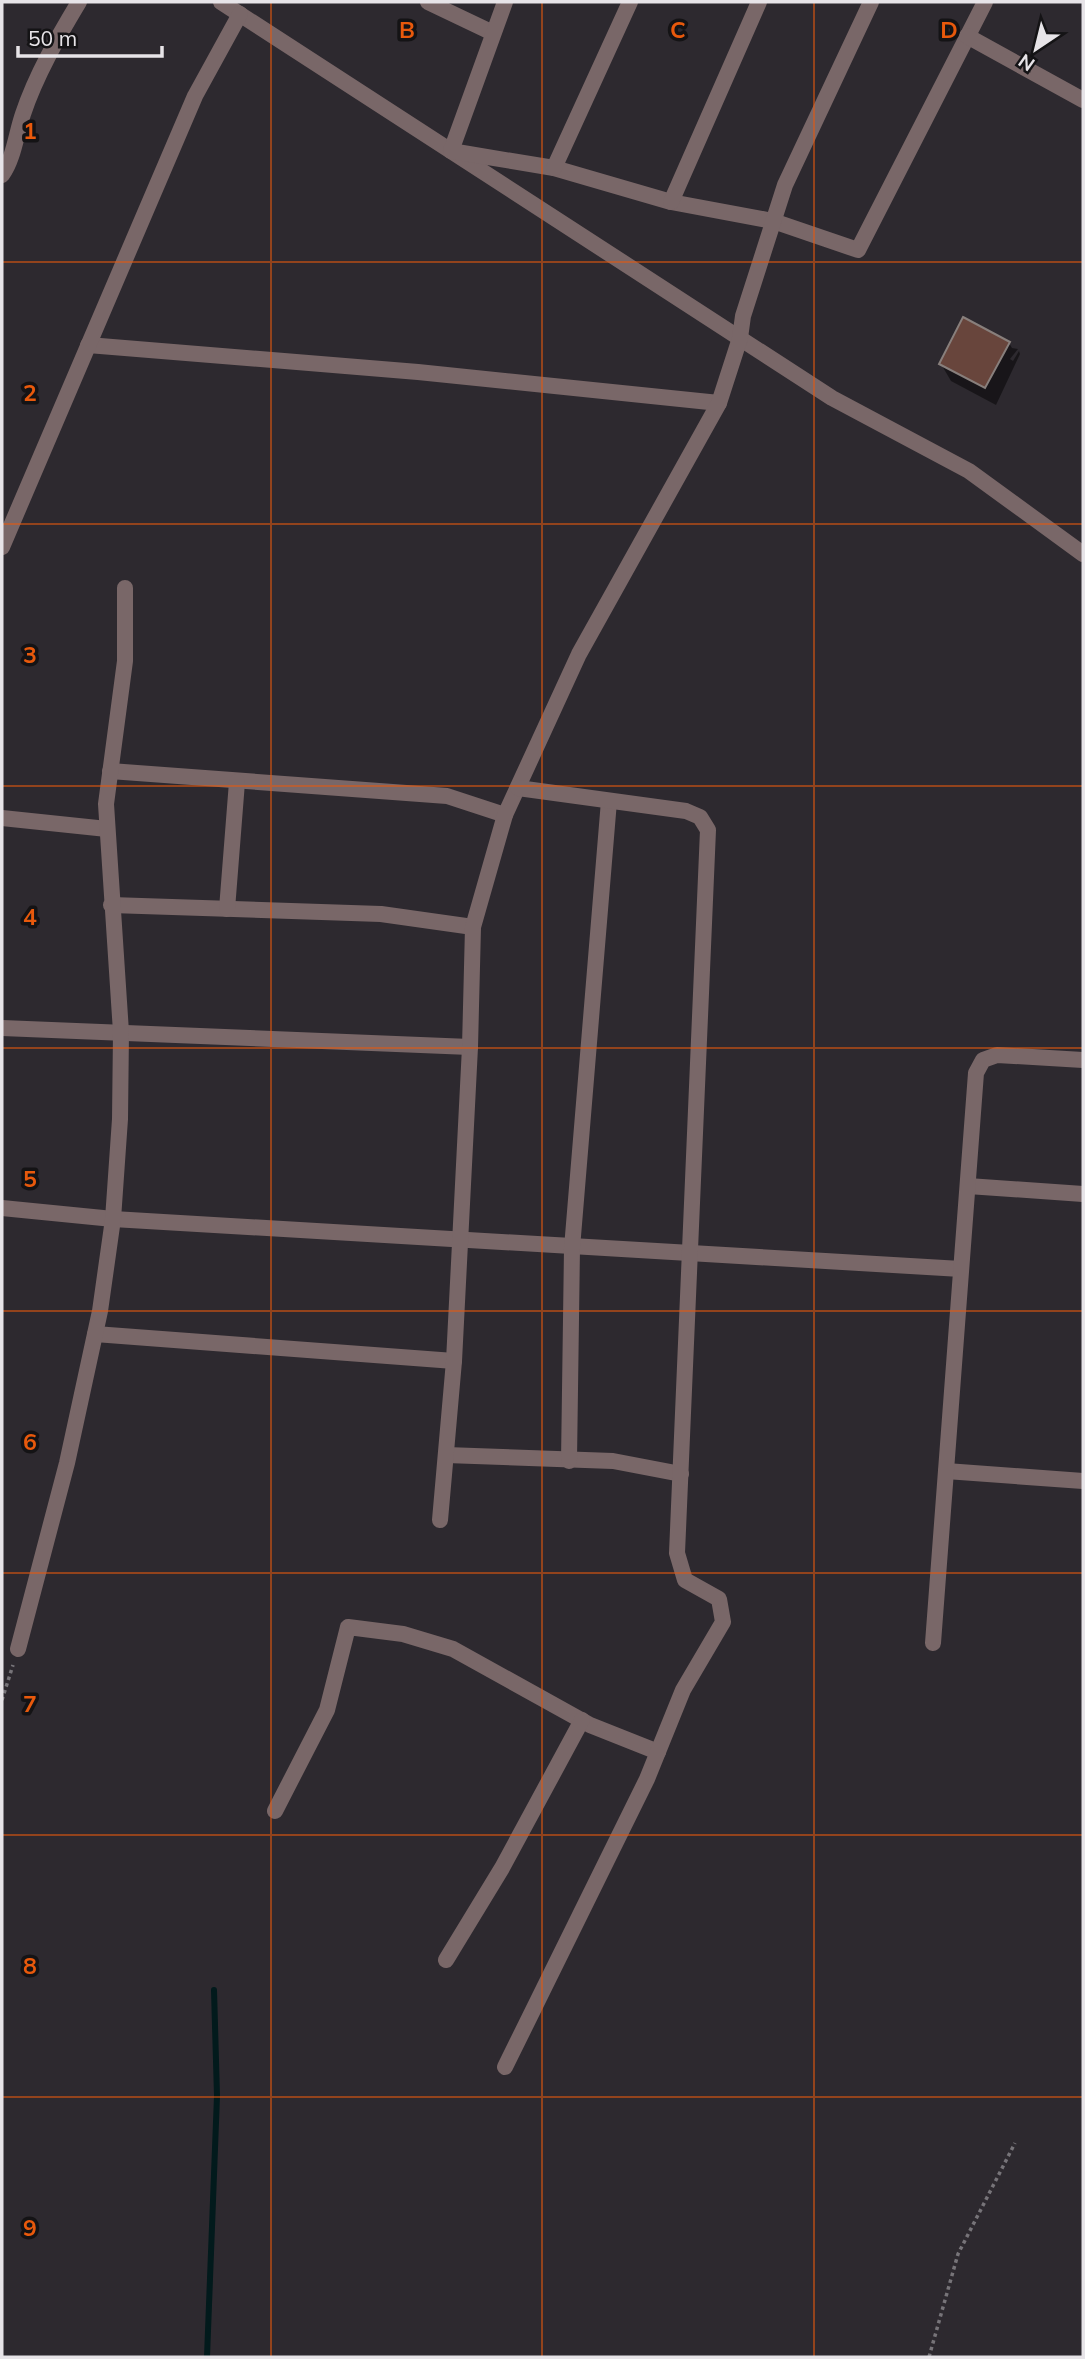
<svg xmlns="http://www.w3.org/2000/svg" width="1085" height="2359" font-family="Mulish,sans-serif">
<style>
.shadow{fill:#0007}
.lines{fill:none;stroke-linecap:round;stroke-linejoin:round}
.stream{stroke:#021a1c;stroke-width:6}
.building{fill:#68453c;stroke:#887f7c;stroke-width:2}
.path{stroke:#777479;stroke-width:3.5;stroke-dasharray:3.5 3.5;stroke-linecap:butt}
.street{stroke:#796768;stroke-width:16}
.grid{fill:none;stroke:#e8590c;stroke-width:2;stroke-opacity:0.55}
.grid-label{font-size:23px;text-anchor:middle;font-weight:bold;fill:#e8590c;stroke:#141315;stroke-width:7;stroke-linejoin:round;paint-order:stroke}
</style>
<rect width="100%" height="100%" fill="#2d292f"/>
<polygon class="shadow" points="1009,343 1012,348 1018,349 1010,359 1013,361 1019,351 1020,354 996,405 951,381 941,364"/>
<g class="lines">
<polyline class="stream" points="207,2357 217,2096 214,1990"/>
</g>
<polygon class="building" points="963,317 1010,342 985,388 939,364"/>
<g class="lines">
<g class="path">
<polyline points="2,1700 13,1665"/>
<polyline points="929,2357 958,2254 1015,2143"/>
</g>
<g class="street">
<polyline points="221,2 832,398 969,471 1083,554"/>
<polyline points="428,2 493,33"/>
<polyline points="505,2 451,151 554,168 671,202 773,221 858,250 985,2"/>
<polyline points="967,36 1083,100"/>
<polyline points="554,168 630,2"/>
<path d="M2 175C14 158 16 134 23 114 36 75 58 37 79 2"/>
<polyline points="671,202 759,2"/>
<polyline points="88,345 418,372 719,403"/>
<polyline points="2,547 195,96 240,14"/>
<polyline points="110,771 447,796 505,815"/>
<polyline points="2,818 107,829"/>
<polyline points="111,905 381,914 473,927"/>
<polyline points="227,909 237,782"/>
<polyline points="2,1028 470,1047"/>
<polyline points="968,1186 1083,1194"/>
<polyline points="2,1208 113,1219 961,1269"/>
<polyline points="95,1334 454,1361"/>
<polyline points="446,1455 613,1461 681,1474"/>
<polyline points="569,1461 572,1248 609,801"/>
<polyline points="946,1471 1083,1481"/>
<polyline points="440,1520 454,1361 470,1047 473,927 505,815 579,654 719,403 740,338 743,316 785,185 871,2"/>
<polyline points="933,1643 976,1073 983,1060 997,1055 1083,1060"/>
<polyline points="18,1649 67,1463 100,1311 113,1219 120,1119 121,1032 106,804 125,661 125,588"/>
<polyline points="275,1811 327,1710 348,1627 403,1634 453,1649 590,1725 658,1752"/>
<polyline points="446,1960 502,1868 582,1720"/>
<polyline points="505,2067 647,1779 683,1690 723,1622 719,1599 685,1580 677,1553 708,830 700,817 686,811 518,788"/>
</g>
</g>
<path class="grid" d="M271 2V2357M542 2V2357M814 2V2357M2 262H1083M2 524H1083M2 786H1083M2 1048H1083M2 1311H1083M2 1573H1083M2 1835H1083M2 2097H1083"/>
<g class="grid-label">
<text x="407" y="38">B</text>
<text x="678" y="38">C</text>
<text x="949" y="38">D</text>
<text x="30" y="139">1</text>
<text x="30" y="401">2</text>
<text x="30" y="663">3</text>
<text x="30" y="925">4</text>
<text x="30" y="1187">5</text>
<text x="30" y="1450">6</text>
<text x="30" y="1712">7</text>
<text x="30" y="1974">8</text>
<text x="30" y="2236">9</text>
</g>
<rect width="1085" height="2359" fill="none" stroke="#e7e4e8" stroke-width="7"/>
<g transform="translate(1036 49) rotate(215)" stroke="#141315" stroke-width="5" paint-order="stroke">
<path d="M0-5L12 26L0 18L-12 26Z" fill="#e7e4e8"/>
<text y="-10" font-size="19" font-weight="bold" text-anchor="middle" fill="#e7e4e8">N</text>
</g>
<path d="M18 46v10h144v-10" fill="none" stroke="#e7e4e8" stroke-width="3.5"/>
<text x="28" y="46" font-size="21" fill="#e7e4e8" stroke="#141315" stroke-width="5" paint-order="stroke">50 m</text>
</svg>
